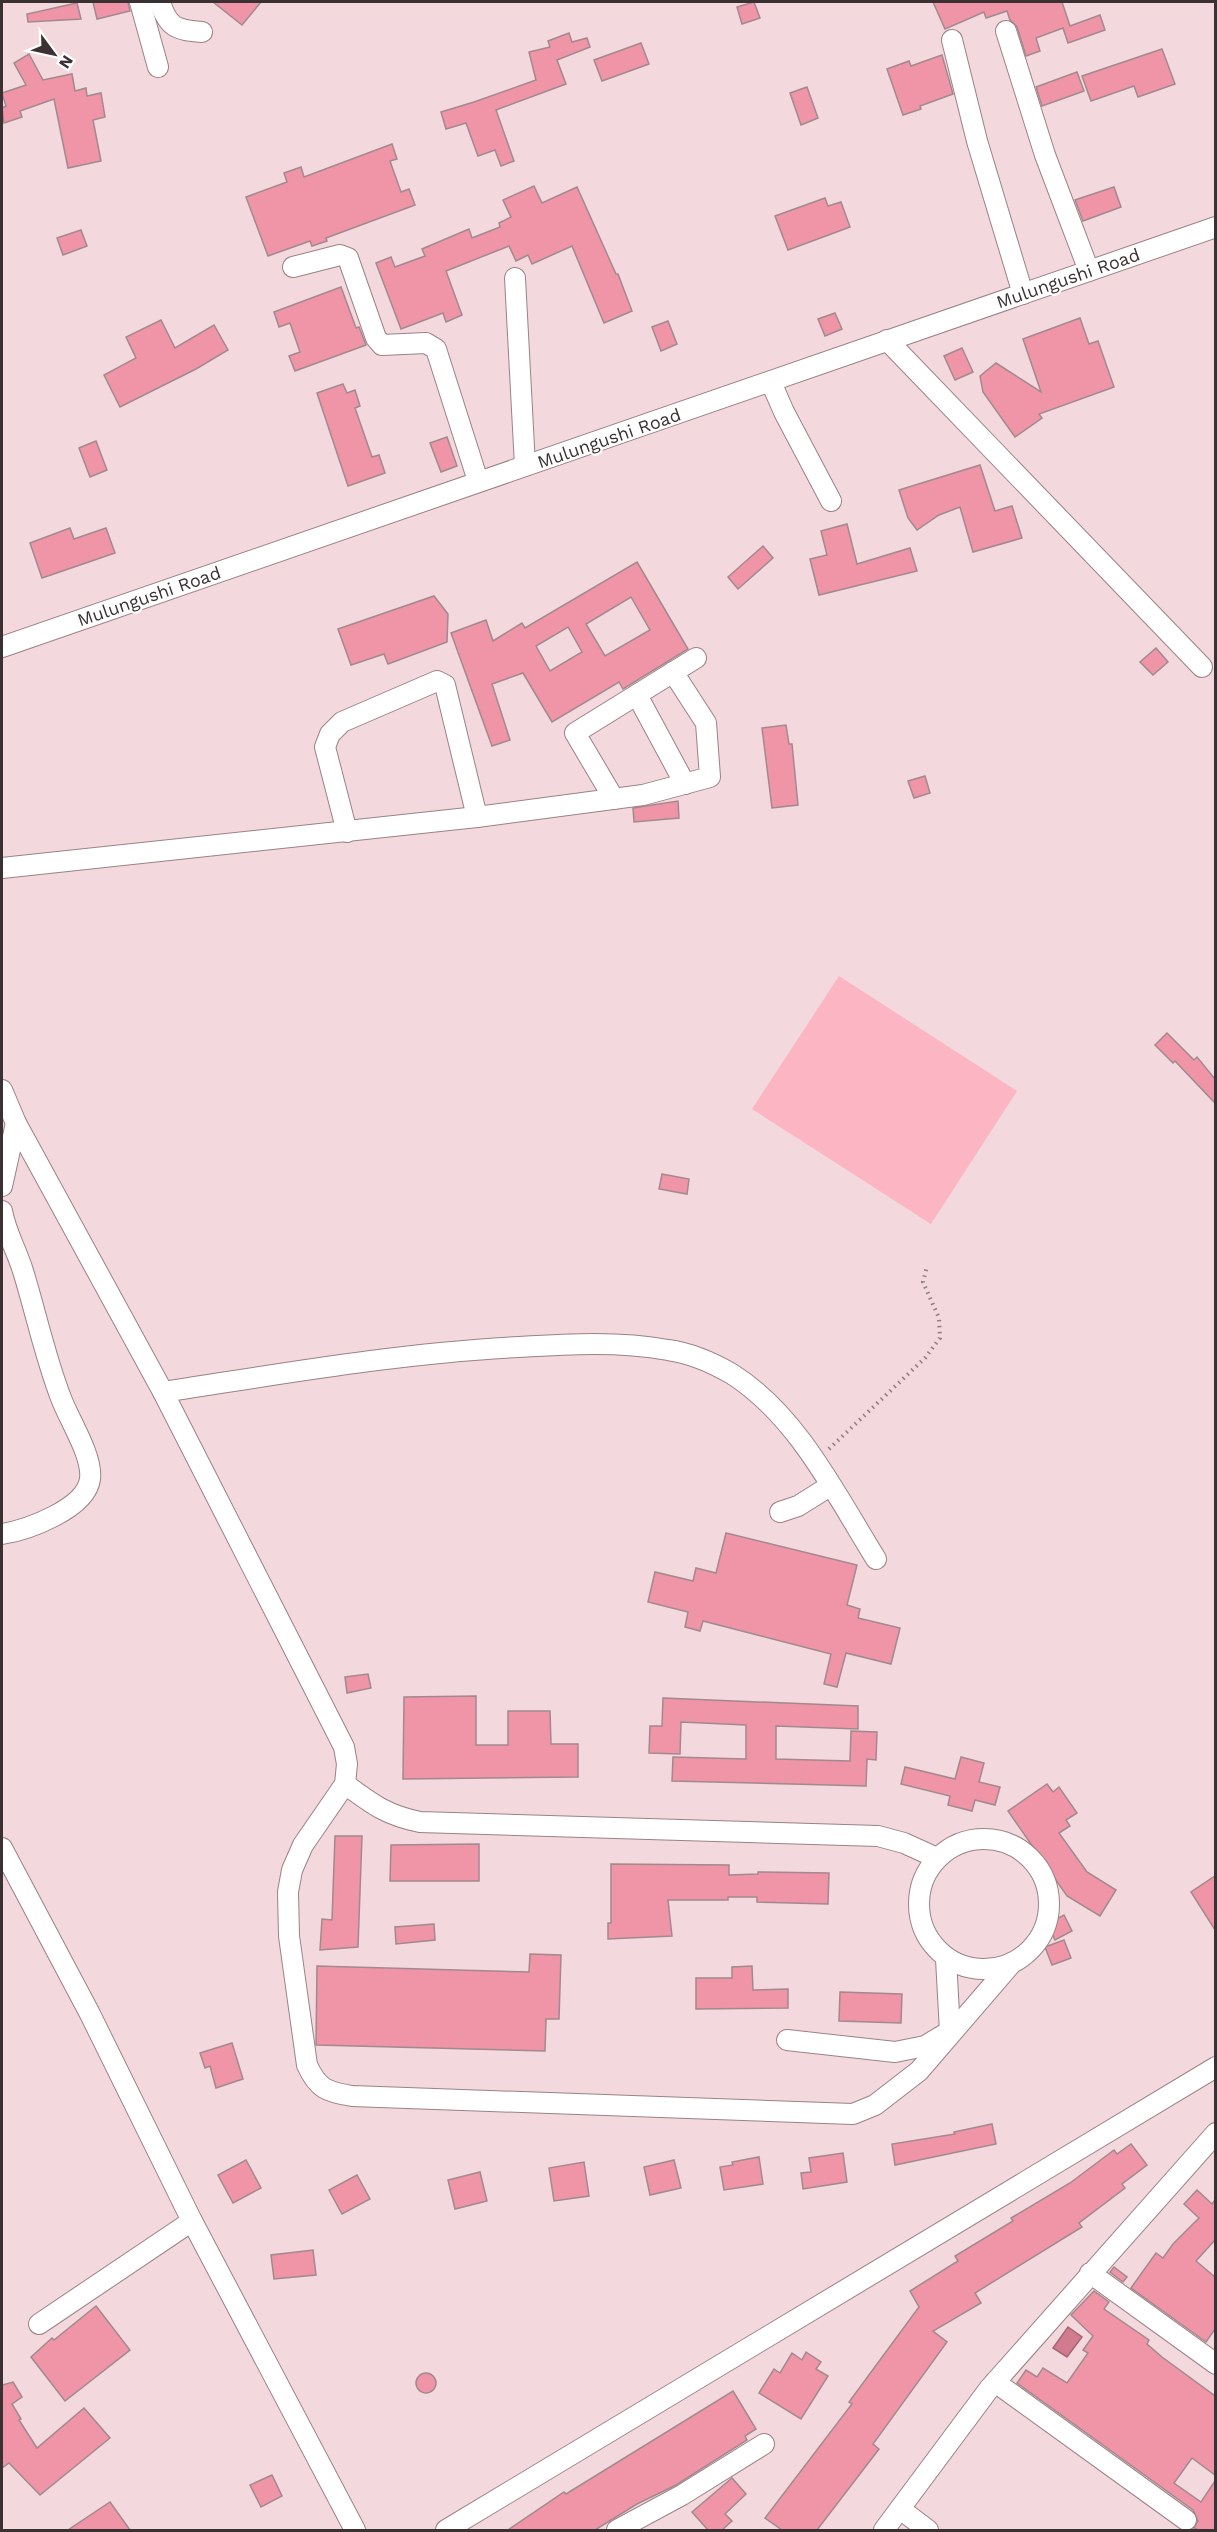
<svg xmlns="http://www.w3.org/2000/svg" width="1217" height="2532" font-family="'Work Sans',sans-serif">
<style>
.green{fill:#fcb5c2}
.water{fill:#d37b8e;stroke:#a56572;stroke-width:1.5}
.building{fill:#f095a8;stroke:#a2898d;stroke-width:1.5;fill-rule:evenodd}
.lines{fill:none;stroke-linecap:round;stroke-linejoin:round}
.minor-casing{stroke:#9b8286;stroke-width:22}
.path{stroke:#8f7d80;stroke-width:4;stroke-dasharray:1.5 4.5;stroke-linecap:butt}
.minor{stroke:#fff;stroke-width:20}
.labels{text-anchor:middle;dominant-baseline:central;stroke-width:4.5;stroke-linejoin:round;paint-order:stroke}
.street-label{font-size:18px;fill:#3b3132;stroke:#fff}
</style>
<rect width="100%" height="100%" fill="#f3d8dd"/>
<polygon class="green" points="839,976 1017,1091 931,1224 752,1109"/>
<polygon class="water" points="1068,2327 1082,2337 1067,2357 1053,2348"/>
<g class="building">
<polygon points="93,2 128,2 130,11 97,19"/>
<polygon points="213,2 261,2 242,25"/>
<polygon points="754,2 760,18 742,24 737,7"/>
<polygon points="933,2 1062,2 1070,26 1100,15 1105,30 1068,43 1063,28 1036,38 1040,51 1026,56 1017,27 1010,20 1007,11 986,18 984,12 945,29"/>
<polygon points="77,3 81,19 28,22 27,14"/>
<polygon points="569,33 572,42 587,38 590,47 557,60 566,84 496,110 514,161 501,166 495,150 478,156 466,123 446,129 441,112 474,102 536,80 529,52 550,47 548,41"/>
<polygon points="641,43 649,64 602,81 594,60"/>
<polygon points="1162,49 1175,84 1138,97 1134,86 1091,101 1082,76"/>
<polygon points="29,54 43,80 72,74 75,91 86,88 87,96 101,93 105,117 93,120 101,161 68,168 54,99 20,111 22,117 4,123 2,108 6,106 2,93 26,85 14,63"/>
<polygon points="942,55 953,94 920,106 921,109 903,115 887,69 909,61 911,66"/>
<polygon points="1077,72 1084,91 1042,106 1036,87"/>
<polygon points="807,87 818,118 801,125 790,93"/>
<polygon points="392,144 397,159 390,161 401,192 409,189 415,205 326,238 327,241 312,246 310,241 268,256 246,197 287,182 284,173 301,167 304,177"/>
<polygon points="534,186 542,203 577,187 616,274 618,274 632,311 604,323 572,246 532,264 528,255 516,261 509,246 446,271 462,315 446,322 443,313 401,329 376,263 391,257 395,267 425,256 422,249 469,229 472,238 500,227 499,223 511,217 503,200"/>
<polygon points="1114,187 1121,207 1083,221 1075,200"/>
<polygon points="825,198 828,206 841,202 850,227 788,250 775,216"/>
<polygon points="81,230 87,246 63,255 57,238"/>
<polygon points="341,287 356,328 359,327 366,345 295,371 289,356 300,352 290,323 279,327 274,312"/>
<polygon points="835,313 842,329 825,336 818,319"/>
<polygon points="1080,318 1089,344 1098,341 1114,387 1039,414 1042,418 1015,437 983,392 980,376 996,363 1041,392 1023,339"/>
<polygon points="161,320 175,348 214,325 228,350 196,369 120,407 104,375 136,358 126,337"/>
<polygon points="668,321 677,344 661,351 652,327"/>
<polygon points="962,348 973,372 955,380 944,356"/>
<polygon points="343,384 347,393 355,390 360,406 355,408 372,457 379,455 385,473 348,486 317,393"/>
<polygon points="447,437 457,466 441,472 430,443"/>
<polygon points="96,441 107,470 90,477 79,448"/>
<polygon points="980,465 995,511 1012,506 1022,538 973,552 960,507 939,515 917,530 908,518 899,490"/>
<polygon points="847,524 857,564 910,548 917,571 819,595 810,559 827,555 821,531"/>
<polygon points="70,528 74,539 106,528 115,553 42,578 30,543"/>
<polygon points="763,546 773,558 738,589 728,577"/>
<path d="M637 562 688 649 623 689 619 682 552 722 523 673 492 684 510 740 492 746 451 633 486 620 493 641 522 623 525 628ZM631 597 650 630 605 656 586 624ZM568 627 582 652 550 671 536 646Z"/>
<polygon points="434,596 448,614 447,642 388,664 384,654 351,665 338,629"/>
<polygon points="1156,648 1168,662 1153,675 1140,662"/>
<polygon points="786,725 789,744 792,744 798,805 772,808 762,728"/>
<polygon points="925,776 930,793 914,798 908,781"/>
<polygon points="678,801 679,818 634,822 633,808"/>
<polygon points="1167,1033 1194,1060 1197,1057 1215,1079 1215,1103 1175,1061 1173,1063 1155,1045"/>
<polygon points="662,1174 689,1179 687,1194 659,1189"/>
<polygon points="726,1533 857,1565 847,1605 860,1609 858,1618 900,1628 891,1664 846,1653 837,1687 824,1684 831,1654 703,1621 700,1631 685,1627 688,1612 648,1602 655,1572 693,1581 696,1568 716,1573"/>
<polygon points="368,1674 371,1688 347,1693 345,1677"/>
<polygon points="476,1696 476,1745 508,1745 508,1711 550,1711 551,1744 578,1744 578,1777 403,1779 404,1697"/>
<polygon points="663,1698 858,1706 858,1729 776,1726 776,1759 850,1761 851,1731 877,1732 876,1760 867,1759 866,1786 672,1781 673,1757 746,1759 746,1725 681,1722 680,1754 649,1753 650,1726 662,1726"/>
<polygon points="961,1757 984,1763 979,1782 1000,1787 995,1805 975,1800 972,1811 948,1805 950,1796 901,1784 905,1767 955,1779"/>
<polygon points="1047,1784 1053,1792 1059,1787 1077,1813 1066,1820 1070,1826 1059,1833 1087,1872 1116,1890 1100,1916 1067,1896 1008,1811"/>
<polygon points="335,1836 362,1836 358,1947 320,1950 322,1919 332,1920"/>
<polygon points="479,1844 479,1881 390,1881 391,1845"/>
<polygon points="611,1864 729,1865 729,1875 758,1874 758,1872 829,1873 828,1904 757,1902 757,1897 728,1897 728,1900 668,1900 672,1936 608,1939 608,1923 611,1923"/>
<polygon points="1215,1876 1215,1930 1191,1892"/>
<polygon points="1064,1915 1072,1931 1055,1940 1047,1924"/>
<polygon points="434,1924 435,1940 396,1944 395,1927"/>
<polygon points="1064,1940 1071,1958 1052,1965 1045,1947"/>
<polygon points="530,1954 561,1955 559,2019 546,2019 545,2051 316,2045 317,1966 529,1972"/>
<polygon points="752,1966 753,1990 788,1989 788,2008 696,2009 696,1978 732,1978 732,1967"/>
<polygon points="840,1992 902,1994 901,2023 839,2021"/>
<polygon points="232,2043 243,2079 216,2088 210,2066 205,2068 200,2053"/>
<polygon points="992,2124 996,2144 895,2165 892,2144 955,2134 954,2132"/>
<polygon points="1131,2144 1147,2165 1122,2184 1125,2188 1079,2223 1082,2227 975,2293 981,2303 933,2331 947,2342 873,2444 879,2449 817,2530 782,2530 765,2518 852,2404 849,2402 919,2307 910,2291 958,2261 955,2256 1013,2221 1011,2218 1070,2183 1114,2150 1117,2154"/>
<polygon points="843,2153 847,2182 803,2189 801,2173 811,2172 809,2158"/>
<polygon points="759,2157 763,2184 724,2190 720,2167 733,2165 732,2162"/>
<polygon points="246,2160 261,2188 233,2203 218,2175"/>
<polygon points="674,2160 681,2188 650,2195 644,2167"/>
<polygon points="584,2162 589,2196 554,2201 549,2168"/>
<polygon points="480,2172 487,2201 455,2209 448,2180"/>
<polygon points="357,2175 370,2199 342,2214 329,2190"/>
<polygon points="1197,2190 1212,2204 1215,2200 1215,2240 1196,2261 1215,2277 1215,2329 1206,2342 1131,2288 1156,2253 1163,2258 1173,2244 1199,2218 1184,2204"/>
<polygon points="313,2250 316,2275 274,2279 271,2255"/>
<polygon points="1114,2267 1127,2277 1123,2282 1110,2272"/>
<polygon points="1094,2291 1109,2302 1104,2309 1149,2340 1147,2344 1162,2357 1215,2396 1215,2475 1192,2458 1174,2483 1201,2502 1215,2481 1215,2530 1198,2530 1194,2528 1198,2521 1193,2510 1017,2383 1026,2370 1037,2377 1043,2368 1067,2383 1088,2353 1083,2350 1093,2336 1071,2315"/>
<polygon points="96,2306 130,2350 65,2401 31,2357 52,2338 54,2340"/>
<polygon points="806,2352 821,2362 816,2369 828,2376 801,2419 759,2393 774,2369 780,2373 792,2353 802,2360"/>
<circle cx="426" cy="2383" r="10"/>
<polygon points="13,2382 22,2397 12,2404 21,2419 19,2420 37,2448 84,2408 110,2438 40,2495 9,2463 2,2468 2,2385"/>
<polygon points="733,2391 756,2429 745,2436 747,2440 676,2485 637,2504 595,2530 508,2530 564,2492 566,2494"/>
<polygon points="272,2475 282,2496 261,2507 250,2485"/>
<polygon points="732,2478 746,2494 725,2514 732,2521 722,2530 708,2530 692,2512"/>
<polygon points="110,2502 130,2530 68,2530"/>
</g>
<g class="lines">
<defs>
<g id="minor">
<polyline points="140,2 158,67"/>
<path d="M160 2C168 28 177 30 202 32"/>
<polyline points="1006,31 1045,155 1089,271"/>
<polyline points="952,40 977,141 1023,294"/>
<polyline points="293,267 340,255 348,258 376,338 382,345 426,343 436,349 478,481"/>
<polyline points="515,278 525,466"/>
<polyline points="887,340 1202,667"/>
<polyline points="771,382 784,412 831,501"/>
<polyline points="2,647 1216,227"/>
<polyline points="637,695 685,784"/>
<polyline points="614,799 575,733 696,658"/>
<polyline points="347,832 325,747 330,734 342,722 437,681 445,685 477,817"/>
<polyline points="2,868 477,817 643,795 710,777 706,723 673,672"/>
<path d="M2 1090 16 1123 163 1392 344 1747 347 1764 345 1784 303 1845 292 1870 288 1892 289 1936 307 2065C318 2089 327 2092 352 2096L853 2114 875 2105 919 2071 1011 1964"/>
<polyline points="2,1186 16,1123"/>
<path d="M2 1211C6 1233 17 1251 23 1271 36 1313 45 1357 61 1398 69 1420 93 1456 90 1479 86 1509 27 1530 2 1534"/>
<path d="M163 1392C281 1374 400 1353 519 1347 569 1344 619 1341 668 1350 690 1353 713 1363 732 1374 798 1416 836 1495 876 1559"/>
<polyline points="780,1512 798,1506 830,1486"/>
<path d="M345 1784C372 1804 386 1815 420 1822L878 1836 904 1843 937 1858"/>
<circle cx="984" cy="1904" r="65"/>
<polyline points="2,1848 90,2014 192,2221 355,2530"/>
<polyline points="946,1959 950,2032"/>
<polyline points="787,2040 895,2052 925,2046 945,2034"/>
<polyline points="1090,2273 1216,2364"/>
<polyline points="39,2324 192,2221"/>
<polyline points="995,2382 1186,2520"/>
<polyline points="900,2509 928,2530"/>
<polyline points="446,2530 1216,2067"/>
<polyline points="617,2530 682,2495 764,2444"/>
<polyline points="884,2530 989,2389 1216,2133"/>
</g>
</defs>
<use href="#minor" class="minor-casing"/>
<polyline class="path" points="829,1449 925,1358 940,1338 939,1318 923,1282 927,1266"/>
<use href="#minor" class="minor"/>
</g>
<g class="labels">
<g class="street-label">
<text transform="translate(1068 278) rotate(-19)">Mulungushi Road</text>
<text transform="translate(609 438) rotate(-19)">Mulungushi Road</text>
<text transform="translate(149 596) rotate(-19)">Mulungushi Road</text>
</g>
</g>
<rect width="1217" height="2532" fill="none" stroke="#3b3132" stroke-width="6"/>
<g transform="translate(54 54) rotate(123)" stroke="#ffffff" stroke-width="4.5" paint-order="stroke">
<path d="M0-4.5L10 22L0 15L-10 22Z" fill="#3b3132"/>
<text y="-9" font-size="16" font-weight="bold" text-anchor="middle" fill="#3b3132">N</text>
</g>
</svg>
